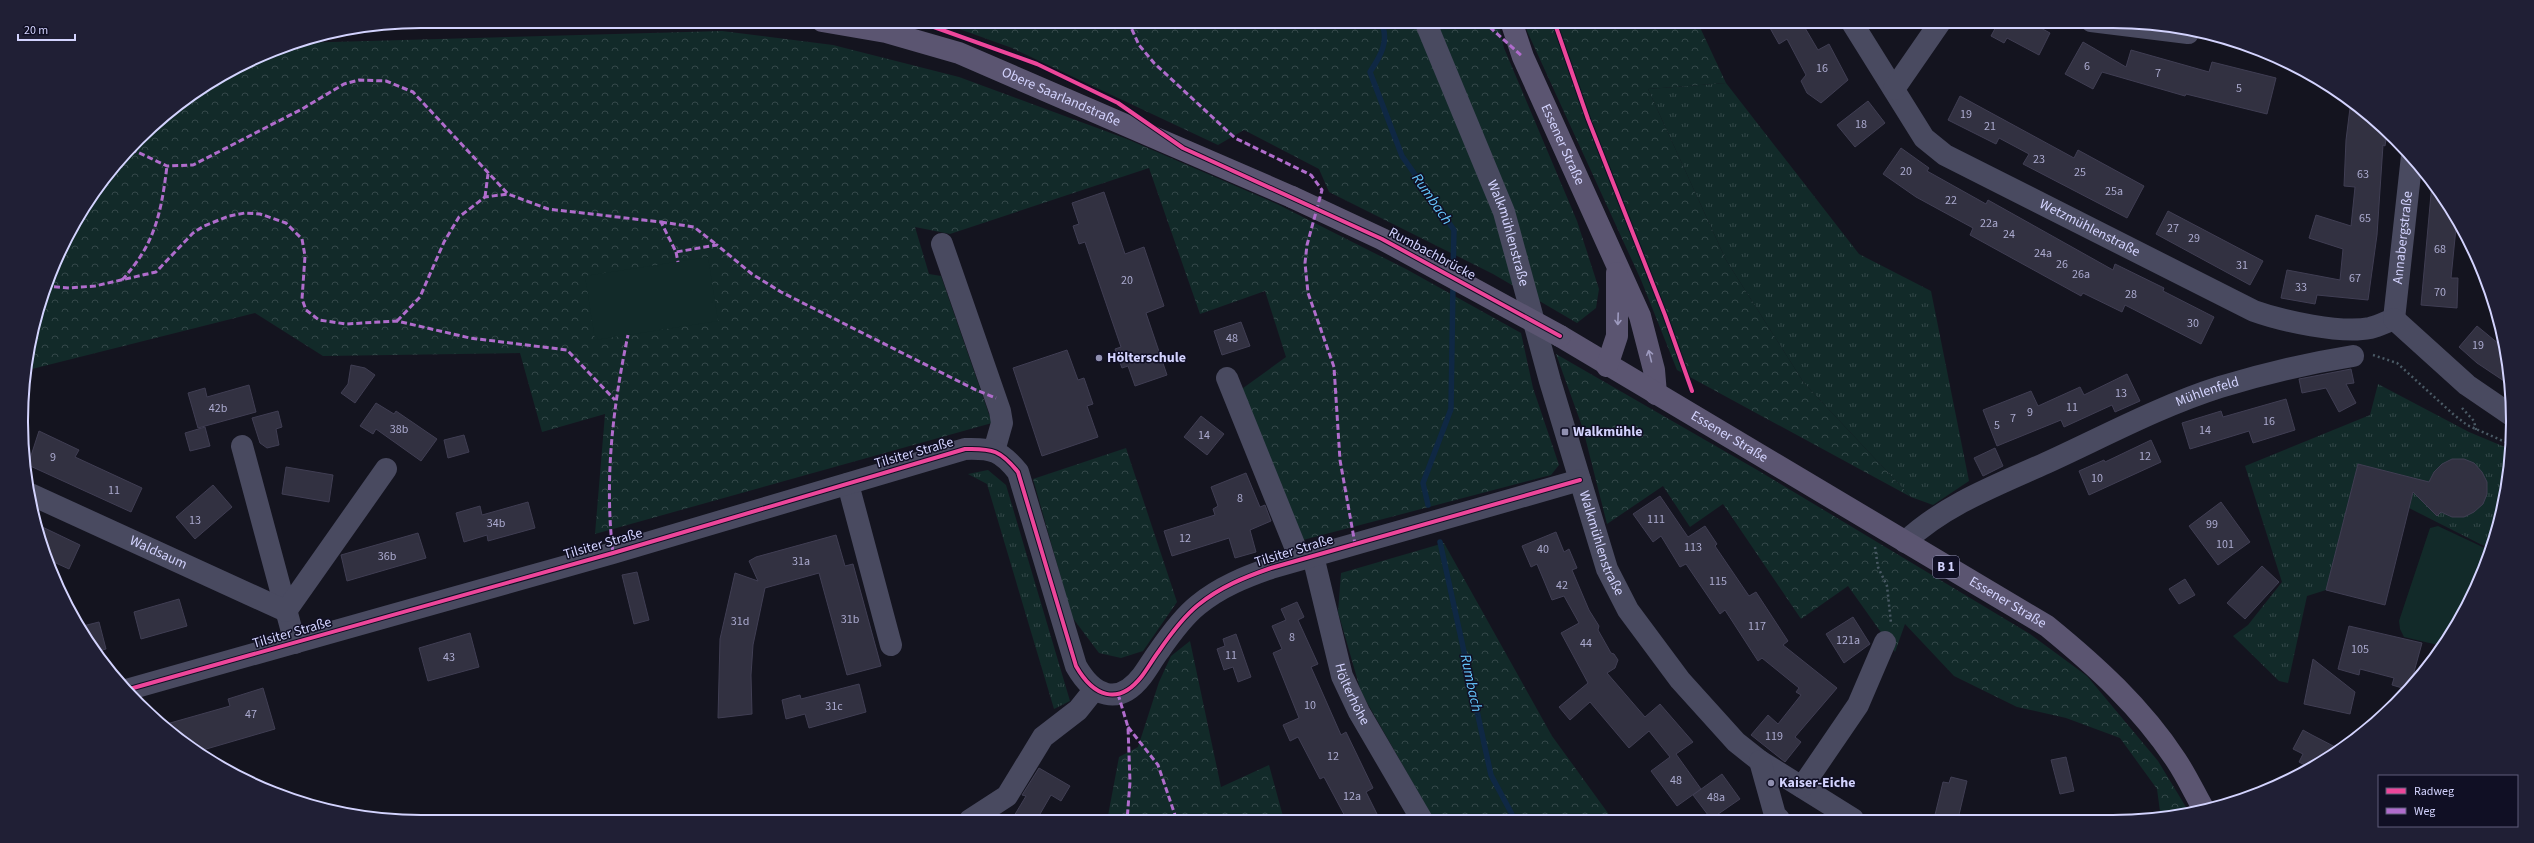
<svg xmlns="http://www.w3.org/2000/svg" width="2534" height="843" font-family="'Source Sans 3',sans-serif">
<style>
.grass{fill:url(#grass-tufts)}
.forest{fill:url(#forest-crowns)}
.green{fill:#122a29}
.lines{fill:none;stroke-linecap:round;stroke-linejoin:round}
.stream{stroke:#0f2844;stroke-width:5.5}
.building{fill:#323141;stroke:#403e53}
.path{stroke:#4a5a65;stroke-width:2.5;stroke-dasharray:2 3;stroke-linecap:butt}
.minor{stroke:#494a60;stroke-width:22}
.major{stroke:#5b5571;stroke-width:22}
.major-bridge{stroke:#5b5571;stroke-width:22}
.quiet{stroke:#b06ccc;stroke-width:3;stroke-dasharray:6 3;stroke-linecap:butt}
.cycleway-casing{stroke:#100f24;stroke-width:6}
.cycleway{stroke:#ed469a;stroke-width:4}
.oneway{stroke:#9d9abf}
.poi-dot{fill:#9090b0;stroke:#100f24;stroke-width:1.5}
.labels{text-anchor:middle;dominant-baseline:central;stroke-width:3;stroke-linejoin:round;paint-order:stroke}
.number-label{font-size:12px;fill:#abaacf}
.shield{fill:#100f24;stroke:#9898bd;stroke-width:1}
.shield-label{font-size:13px;font-weight:bold;fill:#d3d3fe}
.street-label{font-size:14px;fill:#d3d3fe;stroke:#100f24}
.poi-label{font-size:14px;font-weight:bold;fill:#d3d3fe;stroke:#100f24;text-anchor:start}
.water-label{font-size:15px;font-style:italic;fill:#64c5fb;stroke:#100f24}
.rim{fill:none;stroke:#d3d3fe;stroke-width:2}
</style>
<defs>
<pattern id="grass-tufts" width="24" height="20" patternUnits="userSpaceOnUse"><rect width="24" height="20" fill="#122a29"/><path d="M3 7l-1-3M5 7V3M7 7l1-3M15 17l-1-3M17 17v-4M19 17l1-3" fill="none" stroke="#344849"/></pattern>
<pattern id="forest-crowns" width="20" height="18" patternUnits="userSpaceOnUse"><rect width="20" height="18" fill="#122a29"/><path d="M2 6a3 3 0 1 1 6 0M12 15a3 3 0 1 1 6 0" fill="none" stroke="#344849"/></pattern>
</defs>
<rect width="100%" height="100%" fill="#14141f"/>
<g class="grass">
<polygon points="1726,83 1859,254 1931,291 1969,481 1933,505 1911,497 1804,383 1726,260 1648,89"/>
<polygon points="2378,384 2469,432 2512,450 2499,525 2490,549 2409,508 2417,479 2358,464 2326,590 2307,596 2288,683 2279,681 2233,636 2248,625 2282,582 2245,466 2370,415"/>
<polygon points="988,470 1006,485 1070,701 1054,709 987,484 968,474"/>
</g>
<g class="forest">
<polygon points="937,21 1498,21 1504,48 1577,221 1599,289 1596,308 1577,323 1493,274 1329,192 1319,169 1244,130 1218,145 1012,48"/>
<polygon points="1525,21 1697,21 1726,83 1648,89 1726,260 1804,383 1911,497 1677,370 1641,280 1527,31"/>
<path d="M722 31 833 45 959 77 1127 139 1277 204 1406 269 1521 333 1533 388 1559 465 1551 475 1303 540 1239 391 1286 357 1265 291 1200 314 1149 168 950 234 915 227 929 274 941 276 992 423 595 534 605 414 542 432 520 353 323 356 255 313 24 371C26 358 30 344 34 330 36 318 38 304 43 292 83 177 179 79 296 43Z"/>
<polygon points="1556,354 1759,471 2030,634 2087,676 2158,761 2189,812 2161,819 2157,789 2120,738 2066,718 2017,707 1954,676 1905,624 1895,652 1848,586 1801,619 1723,504 1690,527 1663,486 1607,524 1583,429"/>
<polygon points="1126,448 1177,602 1143,651 1121,658 1099,653 1072,617 1033,479"/>
<polygon points="1444,543 1552,736 1613,820 1434,820 1361,692 1338,612 1341,573"/>
<polygon points="1190,641 1221,787 1269,765 1284,820 1107,821 1119,757 1138,747 1159,682 1171,656"/>
</g>
<g class="green">
<polygon points="708,257 718,321 595,340 585,276"/>
<polygon points="2438,526 2489,550 2459,622 2442,646 2404,637 2400,629 2399,621 2430,528"/>
</g>
<g class="lines">
<g class="stream">
<path d="M1380 21C1391 39 1380 57 1370 72L1402 156 1454 230 1453 273"/>
<polyline points="1428,505 1423,483 1451,409 1453,283"/>
<polyline points="1440,542 1491,775 1515,820"/>
</g>
</g>
<g class="building">
<polygon points="1766,21 1801,21 1818,50 1829,44 1848,80 1821,103 1807,93 1801,81 1806,75 1787,39 1779,44"/>
<polygon points="1999,21 2028,21 2050,33 2039,55 2007,38 2004,43 1991,36"/>
<polygon points="2083,42 2126,67 2131,50 2209,72 2212,62 2276,78 2267,114 2186,94 2185,96 2102,72 2093,89 2065,74"/>
<polygon points="1960,96 2074,158 2078,150 2144,186 2127,218 2023,164 2029,154 1999,138 1996,144 1948,120"/>
<polygon points="2351,100 2387,132 2385,146 2383,145 2377,235 2368,300 2317,295 2315,304 2281,298 2287,270 2340,280 2343,249 2309,238 2316,215 2351,226 2355,187 2344,186 2346,140"/>
<polygon points="1868,101 1885,123 1855,147 1837,125"/>
<polygon points="1901,148 1929,168 1927,171 1986,204 1988,200 2113,270 2115,264 2164,288 2163,291 2214,317 2201,344 2125,305 2122,312 2083,293 2081,296 1970,235 1973,228 1916,197 1883,174"/>
<polygon points="2432,183 2457,218 2451,278 2458,278 2457,308 2421,305"/>
<polygon points="1104,192 1125,254 1144,247 1164,306 1146,313 1167,375 1135,386 1128,366 1122,368 1115,349 1121,347 1085,242 1079,244 1073,226 1079,224 1072,203"/>
<polygon points="2168,211 2263,261 2250,285 2156,234"/>
<polygon points="1241,322 1250,346 1222,355 1214,331"/>
<polygon points="2477,326 2505,349 2510,385 2477,363 2459,347"/>
<polygon points="1067,350 1078,380 1084,378 1093,404 1087,406 1098,437 1042,456 1013,368"/>
<polygon points="351,365 365,368 375,375 355,403 341,393 348,384"/>
<polygon points="2351,369 2354,383 2346,384 2356,403 2339,412 2326,388 2302,393 2299,379"/>
<polygon points="2127,374 2140,401 2115,412 2112,405 2064,427 2061,420 1997,446 1983,410 2031,391 2038,406 2080,387 2084,395"/>
<polygon points="249,385 256,412 198,428 188,393 205,388 207,397"/>
<polygon points="2286,399 2295,430 2253,443 2249,431 2190,449 2182,423 2221,411 2223,417"/>
<polygon points="376,403 394,414 396,411 437,439 421,461 376,429 373,434 360,426"/>
<polygon points="278,411 282,427 276,429 279,445 267,448 260,443 252,418"/>
<polygon points="1201,416 1224,434 1207,455 1184,437"/>
<polygon points="205,427 210,446 190,451 185,433"/>
<polygon points="39,431 79,450 75,457 142,488 131,512 28,465"/>
<polygon points="464,435 469,452 448,458 444,440"/>
<polygon points="2151,440 2161,462 2089,495 2079,471 2104,460 2105,462"/>
<polygon points="1995,448 2003,466 1983,476 1974,458"/>
<polygon points="2452,459 2464,459 2474,463 2482,472 2487,482 2487,494 2483,504 2474,512 2464,517 2452,517 2441,512 2437,516 2413,492 2385,605 2326,590 2358,464 2429,482 2434,472 2442,464"/>
<polygon points="286,467 333,475 329,502 282,494"/>
<polygon points="1246,473 1260,507 1265,505 1271,521 1250,530 1256,552 1235,558 1229,538 1172,556 1164,531 1215,515 1213,509 1218,506 1211,487"/>
<polygon points="213,485 232,507 195,539 176,517"/>
<polygon points="1660,496 1688,537 1705,526 1717,544 1715,546 1749,596 1756,592 1788,641 1783,645 1837,688 1795,737 1801,742 1785,762 1751,735 1768,715 1778,724 1801,695 1796,692 1799,688 1762,658 1758,661 1725,610 1720,614 1686,564 1680,567 1661,536 1653,542 1633,514"/>
<polygon points="528,502 535,528 488,541 487,535 464,542 456,513 480,506 482,515"/>
<polygon points="2221,502 2250,542 2218,565 2189,526"/>
<polygon points="34,523 80,545 69,569 47,559"/>
<polygon points="1556,532 1564,552 1569,549 1577,568 1572,570 1589,610 1599,626 1598,630 1611,653 1614,654 1618,660 1615,668 1607,673 1645,717 1660,704 1693,742 1676,754 1701,789 1677,806 1651,771 1670,757 1649,731 1629,748 1590,702 1570,720 1559,707 1588,683 1561,633 1579,623 1564,596 1552,600 1537,564 1531,567 1522,546"/>
<polygon points="418,533 426,558 347,581 341,555"/>
<polygon points="836,535 845,566 853,564 881,666 847,675 819,573 765,588 753,645 751,675 752,714 718,718 720,639 735,573 758,581 749,561 756,557"/>
<polygon points="2262,566 2279,582 2245,619 2227,603"/>
<polygon points="637,572 649,620 634,624 622,575"/>
<polygon points="2185,579 2195,595 2179,604 2169,589"/>
<polygon points="179,599 187,626 141,639 134,612"/>
<polygon points="1297,602 1304,617 1298,620 1318,664 1311,667 1341,735 1346,732 1373,788 1366,792 1380,820 1347,820 1324,777 1320,779 1298,737 1290,741 1283,725 1299,718 1273,653 1282,649 1272,626 1286,620 1281,609"/>
<polygon points="1853,617 1870,644 1844,663 1826,634"/>
<polygon points="99,622 106,649 95,652 79,627"/>
<polygon points="2349,626 2422,643 2409,690 2392,685 2394,678 2360,669 2359,675 2338,669"/>
<polygon points="470,633 479,667 428,681 419,648"/>
<polygon points="1236,634 1251,677 1238,682 1233,667 1224,670 1217,649 1225,646 1223,639"/>
<polygon points="2313,659 2355,692 2350,714 2304,704"/>
<polygon points="859,684 866,712 809,728 805,714 786,719 782,700 800,695 801,699"/>
<polygon points="263,688 275,729 196,752 163,725 230,706 228,699"/>
<polygon points="2303,730 2312,735 2341,750 2310,768 2299,762 2303,754 2293,749"/>
<polygon points="2066,757 2074,791 2060,794 2051,760"/>
<polygon points="1039,768 1070,786 1061,801 1051,795 1036,821 1011,821 1026,796 1022,795"/>
<polygon points="1722,774 1740,799 1711,819 1693,795"/>
<polygon points="1951,777 1967,781 1958,819 1934,819 1943,782 1949,783"/>
</g>
<g class="lines">
<g class="path">
<polyline points="2373,355 2397,363 2453,414 2467,425 2512,445"/>
<polyline points="2462,408 2474,421 2476,430"/>
<polyline points="1875,547 1878,567 1887,586 1891,623"/>
</g>
<g class="minor">
<path id="s1" d="M1425 21 1504 212 1550 381 1607 569 1628 610 1680 680 1736 742 1760 761 1853 819"/>
<path id="s2" d="M1851 21 1924 138 1945 155 2254 311C2282 321 2341 334 2370 328 2378 326 2386 322 2394 319"/>
<polyline points="2091,21 2188,33 2189,31"/>
<polyline points="1894,89 1941,21"/>
<polyline points="942,244 1000,411 1002,423 994,451"/>
<path id="s3" d="M2394 319 2412 156"/>
<polyline points="2394,319 2467,385 2511,415"/>
<polyline points="1227,378 1300,559"/>
<polyline points="242,446 295,643"/>
<polyline points="848,484 891,645"/>
<path id="s4" d="M30 494 286 611 386 469"/>
<path id="s5" d="M1905 542C1944 505 1997 485 2046 463 2103 437 2160 406 2220 387 2263 374 2309 363 2353 356"/>
<path id="s6" d="M1313 556 1342 676 1359 712 1422 820"/>
<path d="M126 690 613 553 965 449C993 448 1001 451 1018 472L1076 666C1093 696 1118 707 1142 676 1148 668 1153 659 1159 651 1170 635 1183 617 1198 605 1220 587 1245 577 1271 568L1580 480"/>
<polyline points="1760,761 1775,815 1779,819"/>
<polyline points="1802,787 1858,705 1885,642"/>
<polyline points="970,820 1007,796 1043,737 1078,710 1094,690"/>
</g>
<g class="major">
<path id="s7" d="M822 21 886 32 959 53 1292 197"/>
<path id="s8" d="M1511 21 1523 57 1640 316 1654 370 1656 394"/>
<path id="s9" d="M1560 336 2047 626C2096 666 2141 707 2176 760 2186 775 2194 792 2203 808"/>
<polyline points="1607,366 1617,336 1617,273"/>
</g>
<polyline class="major-bridge" points="1292,197 1382,239 1560,336"/>
<g class="quiet">
<polyline points="1128,21 1139,45 1154,63 1235,138 1311,175 1322,190 1307,245 1305,263 1308,293 1334,367 1340,460 1355,544"/>
<polyline points="1483,21 1523,57"/>
<polyline points="131,149 167,166 193,165 302,109 344,84 359,80 386,81 413,92 508,194 548,209 661,222 676,252 717,245 752,274 781,292 976,390 996,398"/>
<polyline points="485,197 488,174"/>
<polyline points="661,222 694,227 717,245"/>
<polyline points="676,252 678,262"/>
<path d="M122 280C155 244 161 214 167 166"/>
<polyline points="45,286 69,288 95,286 156,272 193,233 204,226 229,216 245,213 260,214 286,223 302,239 305,256 302,299 306,310 319,320 346,324 397,321 470,338 567,350 615,400"/>
<polyline points="397,321 420,297 444,242 459,217 485,197 508,194"/>
<path d="M613 553C604 480 613 406 628 335"/>
<polyline points="1118,694 1128,727 1130,782 1127,821"/>
<polyline points="1128,727 1158,765 1177,821"/>
</g>
<defs>
<g id="cycleway">
<polyline points="917,21 1037,64 1118,103 1183,148 1382,239 1560,336"/>
<polyline points="1554,21 1588,119 1665,315 1692,391"/>
<path d="M126 690 613 553 965 449C993 448 1001 451 1018 472L1076 666C1093 696 1118 707 1142 676 1148 668 1153 659 1159 651 1170 635 1183 617 1198 605 1220 587 1245 577 1271 568L1580 480"/>
</g>
</defs>
<use href="#cycleway" class="cycleway-casing"/>
<use href="#cycleway" class="cycleway"/>
</g>
<defs><path id="oneway-shaft" d="M-6 0H5M1.5-3L5.5 0L1.5 3" fill="none" stroke-width="1.6" stroke-linecap="round" stroke-linejoin="round"/></defs>
<g class="oneway">
<use href="#oneway-shaft" transform="translate(1618 319) rotate(92)"/>
<use href="#oneway-shaft" transform="translate(1650 356) rotate(-104)"/>
</g>
<g class="poi-dot">
<circle cx="1099" cy="358" r="4"/>
<rect x="1561" y="428" width="8" height="8" rx="2"/>
<circle cx="1771" cy="783" r="4"/>
</g>
<g class="labels">
<g class="number-label">
<text x="2087" y="66">6</text>
<text x="1822" y="68">16</text>
<text x="2158" y="73">7</text>
<text x="2239" y="88">5</text>
<text x="1966" y="114">19</text>
<text x="1861" y="124">18</text>
<text x="1990" y="126">21</text>
<text x="2039" y="159">23</text>
<text x="1906" y="171">20</text>
<text x="2080" y="172">25</text>
<text x="2363" y="174">63</text>
<text x="2114" y="191">25a</text>
<text x="1951" y="200">22</text>
<text x="2365" y="218">65</text>
<text x="1989" y="223">22a</text>
<text x="2173" y="228">27</text>
<text x="2009" y="234">24</text>
<text x="2194" y="238">29</text>
<text x="2440" y="249">68</text>
<text x="2043" y="253">24a</text>
<text x="2062" y="264">26</text>
<text x="2242" y="265">31</text>
<text x="2081" y="274">26a</text>
<text x="2355" y="278">67</text>
<text x="1127" y="280">20</text>
<text x="2301" y="287">33</text>
<text x="2440" y="292">70</text>
<text x="2131" y="294">28</text>
<text x="2193" y="323">30</text>
<text x="1232" y="338">48</text>
<text x="2478" y="345">19</text>
<text x="2121" y="393">13</text>
<text x="2072" y="407">11</text>
<text x="218" y="408">42b</text>
<text x="2030" y="412">9</text>
<text x="2013" y="418">7</text>
<text x="2269" y="421">16</text>
<text x="1997" y="425">5</text>
<text x="399" y="429">38b</text>
<text x="2205" y="430">14</text>
<text x="1204" y="435">14</text>
<text x="2145" y="456">12</text>
<text x="53" y="457">9</text>
<text x="2097" y="478">10</text>
<text x="114" y="490">11</text>
<text x="1240" y="498">8</text>
<text x="1656" y="519">111</text>
<text x="195" y="520">13</text>
<text x="496" y="523">34b</text>
<text x="2212" y="524">99</text>
<text x="1185" y="538">12</text>
<text x="2225" y="544">101</text>
<text x="1693" y="547">113</text>
<text x="1543" y="549">40</text>
<text x="387" y="556">36b</text>
<text x="801" y="561">31a</text>
<text x="1718" y="581">115</text>
<text x="1562" y="585">42</text>
<text x="850" y="619">31b</text>
<text x="740" y="621">31d</text>
<text x="1757" y="626">117</text>
<text x="1292" y="637">8</text>
<text x="1848" y="640">121a</text>
<text x="1586" y="643">44</text>
<text x="2360" y="649">105</text>
<text x="1231" y="655">11</text>
<text x="449" y="657">43</text>
<text x="1310" y="705">10</text>
<text x="834" y="706">31c</text>
<text x="251" y="714">47</text>
<text x="1774" y="736">119</text>
<text x="1333" y="756">12</text>
<text x="1676" y="780">48</text>
<text x="1352" y="796">12a</text>
<text x="1716" y="797">48a</text>
</g>
<rect class="shield" x="1933" y="556" width="26" height="22" rx="3"/>
<g class="shield-label">
<text x="1946" y="567">B 1</text>
</g>
<g class="street-label">
<text stroke="none"><textPath href="#s7" startOffset="252">Obere Saarlandstraße</textPath></text>
<text stroke="none"><textPath href="#s8" startOffset="134">Essener Straße</textPath></text>
<text stroke="none"><textPath href="#s2" startOffset="327">Wetzmühlenstraße</textPath></text>
<text stroke="none"><textPath href="#s1" startOffset="228">Walkmühlenstraße</textPath></text>
<text stroke="none"><textPath href="#s3" startOffset="82">Annabergstraße</textPath></text>
<text transform="translate(1432 254) rotate(28)">Rumbachbrücke</text>
<text stroke="none"><textPath href="#s5" startOffset="339">Mühlenfeld</textPath></text>
<text stroke="none"><textPath href="#s9" startOffset="197">Essener Straße</textPath></text>
<text transform="translate(914 453) rotate(-16)">Tilsiter Straße</text>
<text stroke="none"><textPath href="#s1" startOffset="552">Walkmühlenstraße</textPath></text>
<text transform="translate(603 544) rotate(-16)">Tilsiter Straße</text>
<text transform="translate(1294 551) rotate(-17)">Tilsiter Straße</text>
<text stroke="none"><textPath href="#s4" startOffset="141">Waldsaum</textPath></text>
<text stroke="none"><textPath href="#s9" startOffset="521">Essener Straße</textPath></text>
<text transform="translate(292 633) rotate(-16)">Tilsiter Straße</text>
<text stroke="none"><textPath href="#s6" startOffset="144">Hölterhöhe</textPath></text>
</g>
<g class="poi-label">
<text x="1107" y="358">Hölterschule</text>
<text x="1573" y="432">Walkmühle</text>
<text x="1779" y="783">Kaiser-Eiche</text>
</g>
<g class="water-label">
<text transform="translate(1432 199) rotate(55)">Rumbach</text>
<text transform="translate(1471 683) rotate(78)">Rumbach</text>
</g>
</g>
<path d="M0 0H2534V843H0ZM421 28H2113A393 393 0 0 1 2506 421V422A393 393 0 0 1 2113 815H421A393 393 0 0 1 28 422V421A393 393 0 0 1 421 28Z" fill="#201f35" fill-rule="evenodd"/>
<path class="rim" d="M421 28H2113A393 393 0 0 1 2506 421V422A393 393 0 0 1 2113 815H421A393 393 0 0 1 28 422V421A393 393 0 0 1 421 28Z"/>
<rect x="2378" y="775" width="140" height="52" fill="#100f24" stroke="#5e5d7b"/>
<rect x="2386" y="788" width="20" height="6" fill="#ed469a" stroke="#5e5d7b"/>
<text x="2414" y="795" font-size="12" fill="#d3d3fe">Radweg</text>
<rect x="2386" y="808" width="20" height="6" fill="#b06ccc" stroke="#5e5d7b"/>
<text x="2414" y="815" font-size="12" fill="#d3d3fe">Weg</text>
<path d="M18 34v6h57v-6" fill="none" stroke="#d3d3fe" stroke-width="2"/>
<text x="24" y="34" font-size="12" fill="#d3d3fe" stroke="#100f24" stroke-width="3" paint-order="stroke">20 m</text>
</svg>
